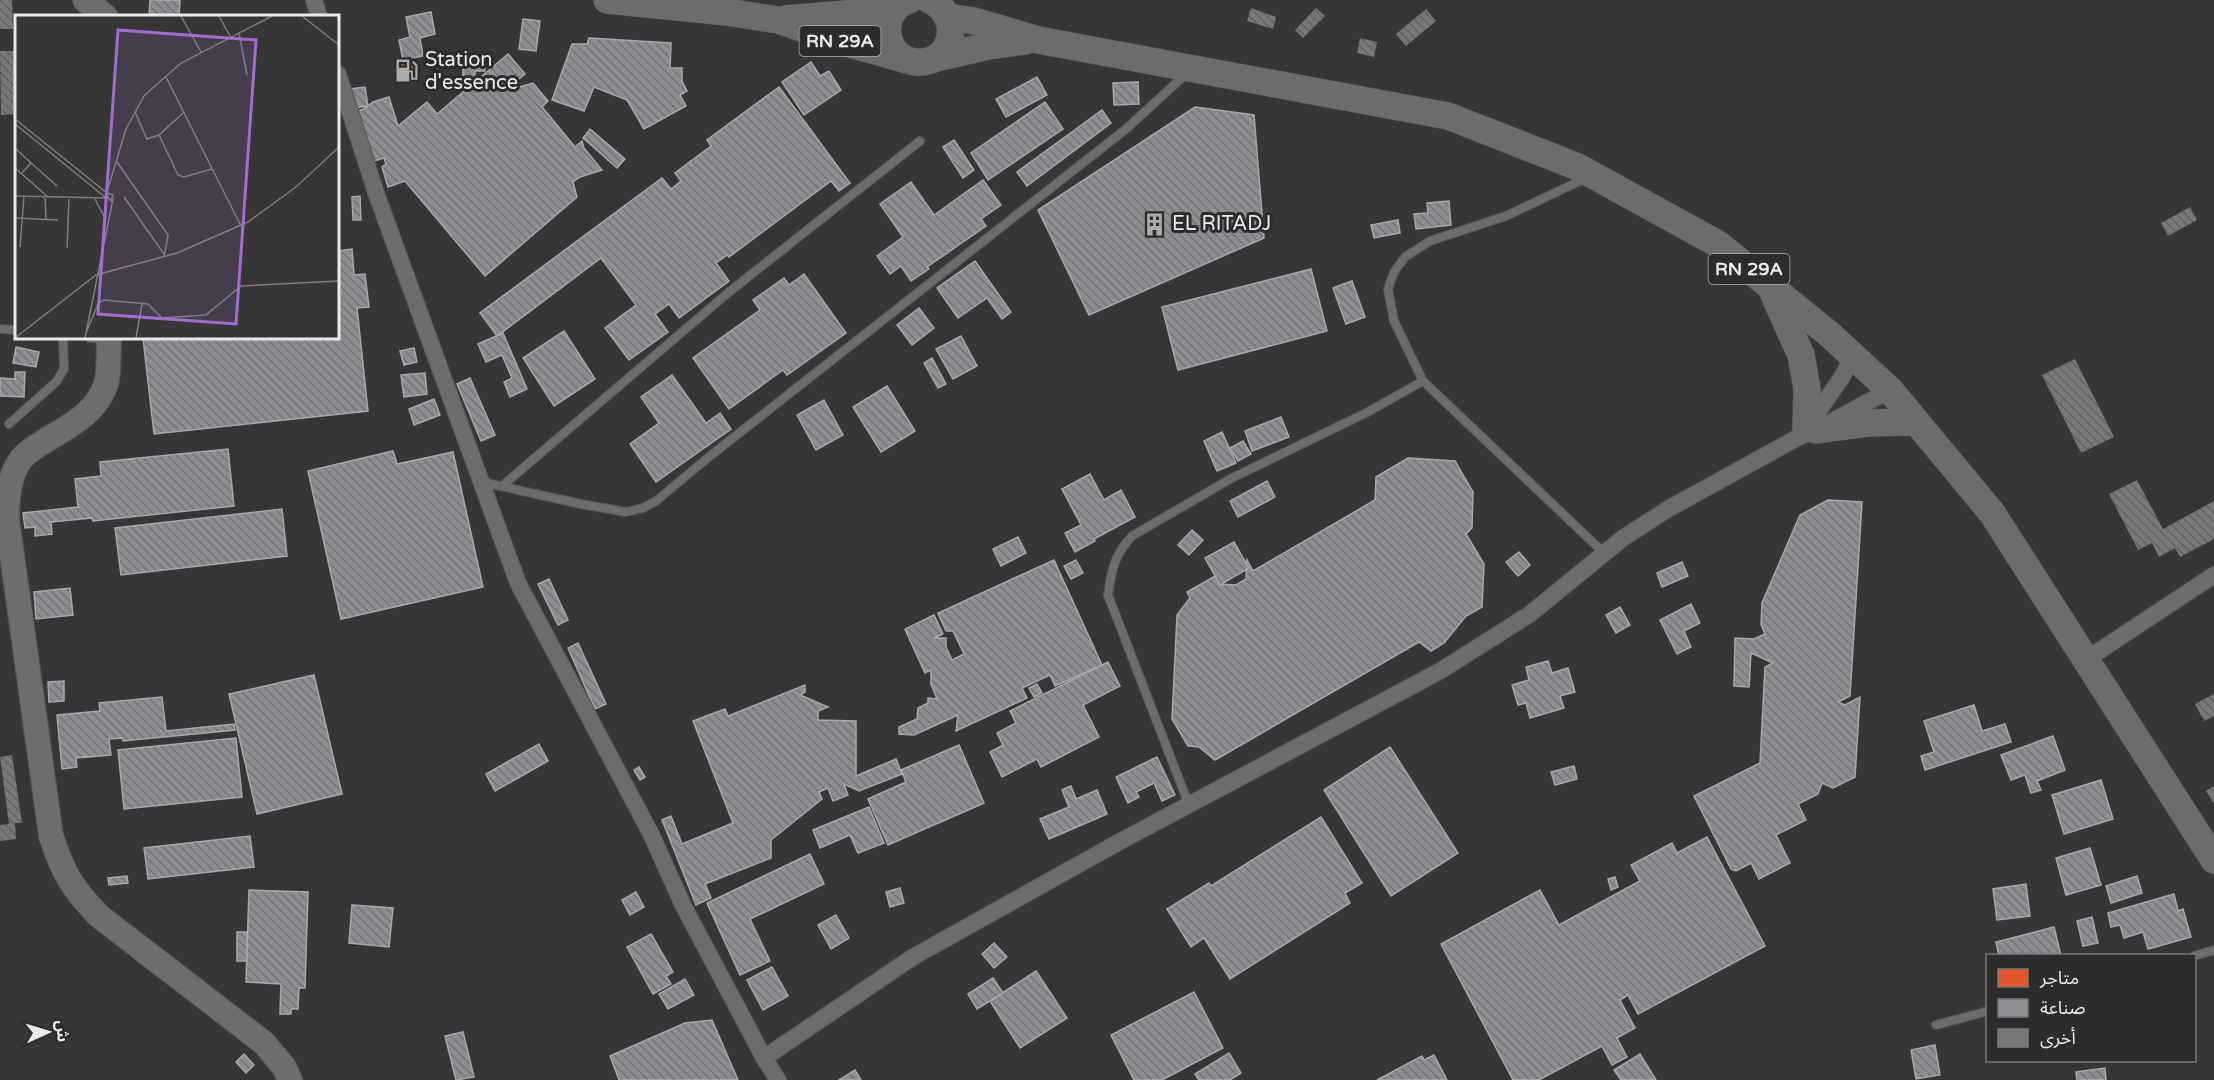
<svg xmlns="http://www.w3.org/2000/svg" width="2214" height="1080" font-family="'Varela Round','Noto Sans Arabic',sans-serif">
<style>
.shops{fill:url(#shops-back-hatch);stroke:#e68366;stroke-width:1.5}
.industry{fill:url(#industry-back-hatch);stroke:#a9a9ac;stroke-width:1.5}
.building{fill:url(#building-back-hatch)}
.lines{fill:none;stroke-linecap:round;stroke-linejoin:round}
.lane-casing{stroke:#545352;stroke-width:10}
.street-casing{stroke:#545352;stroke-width:18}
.secondary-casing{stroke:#545352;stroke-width:26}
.primary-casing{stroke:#545352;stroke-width:28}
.lane{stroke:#6c6c6b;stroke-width:8}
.street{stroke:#6c6c6b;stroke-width:16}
.secondary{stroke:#6e6d6d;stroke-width:24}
.primary{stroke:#6d6c6b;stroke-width:27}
.labels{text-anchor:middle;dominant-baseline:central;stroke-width:6;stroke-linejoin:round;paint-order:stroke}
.shield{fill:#2e2c2a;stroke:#b2b1af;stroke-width:1.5}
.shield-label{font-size:18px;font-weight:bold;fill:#ebeae8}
.poi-label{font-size:20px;fill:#ebeae8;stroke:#2e2c2a;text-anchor:start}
.inset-road{fill:none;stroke:#7f7e7d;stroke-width:1.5}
.view{fill:#a26ecd;fill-opacity:0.15;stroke:#a26ecd;stroke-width:3}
.inset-edge{fill:none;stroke:#ebeae8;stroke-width:3}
</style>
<defs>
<pattern id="shops-back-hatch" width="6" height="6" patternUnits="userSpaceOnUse" patternTransform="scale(1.5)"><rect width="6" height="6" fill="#e4572e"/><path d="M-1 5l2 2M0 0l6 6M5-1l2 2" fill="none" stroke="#b55235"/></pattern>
<pattern id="industry-back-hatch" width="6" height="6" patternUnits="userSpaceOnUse" patternTransform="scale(1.5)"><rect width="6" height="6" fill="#8d8d92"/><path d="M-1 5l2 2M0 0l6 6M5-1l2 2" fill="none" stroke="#747477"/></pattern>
<pattern id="building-back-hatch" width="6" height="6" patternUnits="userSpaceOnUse" patternTransform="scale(1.5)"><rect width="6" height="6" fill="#787877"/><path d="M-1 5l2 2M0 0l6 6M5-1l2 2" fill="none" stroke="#626261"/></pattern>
</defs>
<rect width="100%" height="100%" fill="#373635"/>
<polygon class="shops" points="410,59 415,81 404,83 399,62"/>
<g class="industry">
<polygon points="150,0 180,0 179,16 149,16"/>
<polygon points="431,12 435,34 420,38 423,56 403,60 399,40 410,37 406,17"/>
<polygon points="523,19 540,21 536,51 519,49"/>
<polygon points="589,38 671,43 670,68 682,68 682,81 687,91 680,95 686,106 644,129 627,100 594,87 584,111 552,100 572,44 587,44"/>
<polygon points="508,54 525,74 505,91 533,83 548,101 542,107 575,147 582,141 584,148 602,170 580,177 573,182 577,197 485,276 405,181 388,187 382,167 386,164 384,158 370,162 354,112 364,109 373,102 389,97 398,126 427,102 437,114"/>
<polygon points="463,57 485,57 485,71 475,71 475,78 463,78"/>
<polygon points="811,62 820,76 829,71 841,90 804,115 782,82"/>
<polygon points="1037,77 1047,95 1006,117 996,99"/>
<polygon points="1138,82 1139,104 1114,105 1113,83"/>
<polygon points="365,87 368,106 354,108 350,89"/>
<polygon points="779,87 850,183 839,191 831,181 729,257 727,255 716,263 729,281 679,318 669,304 655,314 668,332 629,360 605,328 636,305 601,258 497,336 480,313 662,178 671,189 681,181 675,173 711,146 707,140"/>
<polygon points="1045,102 1063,129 988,180 971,153"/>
<polygon points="1195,107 1254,115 1264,238 1089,315 1038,210"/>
<polygon points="1102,110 1111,123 1027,186 1017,172"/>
<polygon points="590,129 625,159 617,168 583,138"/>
<polygon points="954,140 974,170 963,178 943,147"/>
<polygon points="983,180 1001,205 981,219 986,226 927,267 929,269 911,281 901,266 890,274 877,256 903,237 880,204 911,182 934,215"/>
<polygon points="360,196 361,220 353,220 352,197"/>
<polygon points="1449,201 1451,225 1416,229 1414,214 1428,213 1427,203"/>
<polygon points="1398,220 1400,233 1374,238 1371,225"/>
<polygon points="352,249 354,275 365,274 369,307 357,308 368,411 154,434 143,338 338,338 338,251"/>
<polygon points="975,261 1011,312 1002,319 987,298 958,318 937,288"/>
<polygon points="1311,269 1327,331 1178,370 1162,307"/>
<polygon points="804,274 846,333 787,375 783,370 729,409 693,358 760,310 753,300 784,278 789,285"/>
<polygon points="1352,281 1365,317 1346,324 1333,288"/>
<polygon points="919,308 934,328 912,345 897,325"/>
<polygon points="564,331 595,379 554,406 523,358"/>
<polygon points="503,333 527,389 510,397 504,382 512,378 502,355 486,362 478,344"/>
<polygon points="961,336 977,366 953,379 936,349"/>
<polygon points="16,347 39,352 36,367 13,363"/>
<polygon points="414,348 417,362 404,365 400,351"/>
<polygon points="932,358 946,384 938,388 924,363"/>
<polygon points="15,372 25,372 24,397 0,396 0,378 15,379"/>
<polygon points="425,373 427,394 404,397 401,375"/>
<polygon points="672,375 706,423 720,413 731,429 656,482 630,444 659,423 641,397"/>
<polygon points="470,378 495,435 481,441 457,384"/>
<polygon points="887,386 915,431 881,452 853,407"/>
<polygon points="434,399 440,415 414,425 409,409"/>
<polygon points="824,400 843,435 816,450 797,415"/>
<polygon points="1281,417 1289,437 1252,451 1245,431"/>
<polygon points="1222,432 1236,463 1217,471 1204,441"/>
<polygon points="1243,441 1251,454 1238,461 1230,448"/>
<polygon points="228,449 234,506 93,521 92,518 51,522 52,534 35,536 35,527 25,528 23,513 78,507 75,479 101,476 100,462"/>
<polygon points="393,451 397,464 453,452 483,587 341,619 308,471"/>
<polygon points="1408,458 1455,461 1473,492 1472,528 1466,534 1484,564 1482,607 1466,616 1444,643 1431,651 1419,642 1215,760 1199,747 1188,746 1172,719 1177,615 1190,598 1187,592 1215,576 1219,584 1236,585 1246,579 1247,560 1253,571 1375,500 1376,477"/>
<polygon points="1090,474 1104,500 1121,490 1135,517 1094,539 1095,541 1075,552 1065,533 1081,525 1062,489"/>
<polygon points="1267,481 1275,497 1238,517 1230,501"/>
<polygon points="1828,500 1862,502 1850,696 1838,702 1845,705 1860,697 1855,777 1833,788 1822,783 1818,794 1798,804 1806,820 1776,835 1790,863 1759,879 1751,863 1736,871 1731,869 1694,796 1760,763 1765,667 1773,663 1751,653 1749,687 1734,686 1735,638 1754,639 1765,634 1761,624 1762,603 1800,515"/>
<polygon points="282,509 287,556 121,575 115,528"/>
<polygon points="1192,530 1203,540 1189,555 1178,545"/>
<polygon points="1018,537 1026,553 1001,566 993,549"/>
<polygon points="1234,542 1249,568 1220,585 1205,558"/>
<polygon points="1519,552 1530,565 1518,576 1506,562"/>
<polygon points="1054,560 1102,665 1055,686 1050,675 1022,688 1027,698 956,731 958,715 914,735 899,734 899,727 917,719 918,708 928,703 928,698 937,699 931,684 931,670 925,673 905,629 934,615 943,634 934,638 946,638 946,647 952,660 964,654 953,631 946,631 938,613"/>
<polygon points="1076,560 1083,573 1071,579 1064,566"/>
<polygon points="1682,562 1688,576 1662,587 1657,573"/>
<polygon points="549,579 568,620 558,625 538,584"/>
<polygon points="70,588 73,615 36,619 34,592"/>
<polygon points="1691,604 1700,623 1684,631 1691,647 1677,654 1660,620"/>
<polygon points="1620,607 1630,625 1616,633 1606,615"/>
<polygon points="578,643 606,704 595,709 568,648"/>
<polygon points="1548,661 1552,673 1568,668 1575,692 1560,696 1564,708 1530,718 1526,703 1518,705 1512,685 1529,680 1526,667"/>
<polygon points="1108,662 1120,686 1083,705 1099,737 1041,767 1037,759 1002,777 990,752 1003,745 997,733 1016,723 1010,711"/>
<polygon points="314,675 342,794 257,814 229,694"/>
<polygon points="64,681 64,701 49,702 48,682"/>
<polygon points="1037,684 1042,693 1034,697 1029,688"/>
<polygon points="805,685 805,692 800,695 828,707 818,711 818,720 856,721 856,776 896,759 902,774 859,791 844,784 848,795 833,801 828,788 819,792 822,799 771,840 771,858 705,884 711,898 696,905 662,820 671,816 682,844 733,823 693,721 725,709 728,716"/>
<polygon points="162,697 166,731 234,724 235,730 123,741 122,738 109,739 111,755 76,758 77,767 62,769 57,715 100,711 99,703"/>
<polygon points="1974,705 1982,731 2005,724 2011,742 1925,770 1921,756 1934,752 1924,721"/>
<polygon points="2053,736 2065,770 2037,781 2041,790 2031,793 2025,775 2011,780 2001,755"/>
<polygon points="236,738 242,797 124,809 118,750"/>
<polygon points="539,744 548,761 495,791 486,774"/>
<polygon points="959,745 984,803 888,845 868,799 906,782 901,770"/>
<polygon points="1390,747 1458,853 1391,896 1324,790"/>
<polygon points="1157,757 1175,795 1162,801 1154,783 1136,792 1139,797 1128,803 1116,777"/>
<polygon points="1574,766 1577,779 1555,785 1551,772"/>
<polygon points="639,767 645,777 640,780 634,770"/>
<polygon points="2101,780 2113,819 2064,834 2052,795"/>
<polygon points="1071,786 1076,799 1097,790 1107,814 1049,839 1040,819 1069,807 1062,790"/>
<polygon points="869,807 884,843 858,853 850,835 820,848 813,830"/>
<polygon points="1321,817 1362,883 1345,893 1350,903 1230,979 1204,938 1191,947 1167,909 1209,883 1211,886"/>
<polygon points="250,836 254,867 148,879 144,848"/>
<polygon points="1707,837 1765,946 1638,1014 1628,995 1620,1000 1635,1028 1617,1038 1627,1057 1612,1065 1602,1046 1539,1080 1513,1080 1441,944 1540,890 1559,925 1640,881 1631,865 1672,843 1677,853"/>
<polygon points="2090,848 2101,885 2066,895 2056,858"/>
<polygon points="810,854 824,884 750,919 770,961 740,975 707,903"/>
<polygon points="127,876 128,883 109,885 108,878"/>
<polygon points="2137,876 2142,893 2111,903 2106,886"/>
<polygon points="1615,877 1618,887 1611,890 1608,879"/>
<polygon points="2026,884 2030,916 1997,920 1993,889"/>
<polygon points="900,888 904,903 890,907 886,892"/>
<polygon points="249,890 308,892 305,988 299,988 298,1009 291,1009 291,1014 280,1014 281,984 246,982"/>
<polygon points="636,892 644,907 630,915 622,900"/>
<polygon points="2174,894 2178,911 2183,909 2191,937 2148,949 2143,932 2124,938 2120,925 2111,927 2108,913"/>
<polygon points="352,905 393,908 389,947 349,943"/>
<polygon points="836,915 849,938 831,949 818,925"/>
<polygon points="2092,917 2098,943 2083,946 2077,921"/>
<polygon points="2054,927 2061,956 1999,956 1996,942"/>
<rect x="237" y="932" width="10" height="29"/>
<polygon points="651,934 673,972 666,976 671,984 653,994 627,947"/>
<polygon points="994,943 1007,957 994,968 982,954"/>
<polygon points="772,967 788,996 763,1010 747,980"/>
<polygon points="1036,971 1067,1018 1020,1048 990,1001"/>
<polygon points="993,978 1003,993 977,1009 968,994"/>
<polygon points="685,979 694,995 668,1009 659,994"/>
<polygon points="1194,992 1223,1048 1162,1080 1134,1080 1111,1035"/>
<polygon points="712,1020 738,1080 619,1080 610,1056 685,1023"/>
<polygon points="463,1032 474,1077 456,1080 445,1036"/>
<polygon points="1935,1045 1940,1075 1916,1079 1911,1050"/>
<polygon points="1229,1053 1241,1073 1230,1080 1199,1080 1195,1074"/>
<polygon points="244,1054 254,1065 246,1073 236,1062"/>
<polygon points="1640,1054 1656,1080 1621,1080 1614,1070"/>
<polygon points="1434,1055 1447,1080 1377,1080 1422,1056 1424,1060"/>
<polygon points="2105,1068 2106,1080 2077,1080 2076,1072"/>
<polygon points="855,1070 861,1080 839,1080"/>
</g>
<g class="building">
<polygon points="0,0 12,0 13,29 0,29"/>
<polygon points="1251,8 1276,17 1273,29 1247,21"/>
<polygon points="1316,8 1325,16 1303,38 1295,30"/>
<polygon points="1426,9 1436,21 1406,46 1396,34"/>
<polygon points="1360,38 1377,42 1374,57 1357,53"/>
<polygon points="0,51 16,51 16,114 1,115"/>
<polygon points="2190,207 2197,220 2168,236 2161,223"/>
<polygon points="2075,359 2114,437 2081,453 2042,375"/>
<polygon points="2137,480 2163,529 2214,501 2214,539 2180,557 2175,548 2159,557 2152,543 2138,550 2109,494"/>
<polygon points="2214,694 2214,716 2204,721 2195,704"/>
<polygon points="12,755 22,823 15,823 16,839 0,841 0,825 9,824 0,757"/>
<polygon points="2214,786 2214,804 2206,791"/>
</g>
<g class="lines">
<defs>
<g id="lane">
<polyline points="1586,178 1506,216 1430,241 1405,257 1394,272 1388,289 1394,321 1423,381 1604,553"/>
<polyline points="0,329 16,330"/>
<polyline points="90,338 106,339"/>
<polyline points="9,424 56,382 64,369 63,338"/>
<polyline points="482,482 581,504 626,512 643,508 656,501 710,456 1126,129 1186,74"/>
<polyline points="502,486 729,292 920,141"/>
<path d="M1189 805 1108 595C1112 568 1114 556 1132 536L1232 478 1366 413 1423 381"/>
<polyline points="2194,956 2214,950"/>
<polyline points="1936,1025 1988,1011"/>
</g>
<g id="street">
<polyline points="314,0 319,16"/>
<polyline points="338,74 376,193 518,583 651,834 683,905 764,1058 778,1080"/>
<polyline points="1808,426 1842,377 1853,356"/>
<polyline points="2087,659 2214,575"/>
<polyline points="764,1058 913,957 1119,842 1440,671 1530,614 1623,538 1668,509 1797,438 1816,430 1890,390"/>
</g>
<g id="secondary">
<polyline points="85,0 105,16"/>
<path d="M109 338C108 352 110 371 106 384 93 422 54 431 26 454 9 469 7 498 7 519L51 836C63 873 72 888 99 916L264 1043 284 1067 290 1080"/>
</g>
<g id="primary">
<polyline points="607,0 727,12 778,20 843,42 904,59"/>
<path d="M909 0C877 10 882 59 916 62 953 65 964 17 930 0"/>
<polyline points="949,17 974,21 1038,40 1448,116 1578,167 1718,244 1829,334 1890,390 1992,513 2214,860"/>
<polyline points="785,19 893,10"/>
<polyline points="936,58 988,46 1025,41"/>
<polyline points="1774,295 1801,355 1807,388 1806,428"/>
<polyline points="1816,430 1868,423 1916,422"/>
</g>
</defs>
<use href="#lane" class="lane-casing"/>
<use href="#street" class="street-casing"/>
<use href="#secondary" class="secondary-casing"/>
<use href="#primary" class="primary-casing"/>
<use href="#lane" class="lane"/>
<use href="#street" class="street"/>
<use href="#secondary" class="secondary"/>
<use href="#primary" class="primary"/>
</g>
<defs>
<symbol id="fuel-bare" viewBox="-9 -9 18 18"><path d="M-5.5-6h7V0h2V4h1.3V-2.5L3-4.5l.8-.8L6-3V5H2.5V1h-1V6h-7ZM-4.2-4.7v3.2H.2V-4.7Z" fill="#acaba9" stroke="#2e2c2a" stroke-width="2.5" paint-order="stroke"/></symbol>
<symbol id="building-bare" viewBox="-9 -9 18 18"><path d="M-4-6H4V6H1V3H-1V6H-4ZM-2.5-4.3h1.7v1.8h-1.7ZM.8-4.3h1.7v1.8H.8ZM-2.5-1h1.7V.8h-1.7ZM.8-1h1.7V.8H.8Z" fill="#acaba9" stroke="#2e2c2a" stroke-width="2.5" paint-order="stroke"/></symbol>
</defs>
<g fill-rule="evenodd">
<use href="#fuel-bare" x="390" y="54" width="33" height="33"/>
<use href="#building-bare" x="1138" y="208" width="33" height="33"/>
</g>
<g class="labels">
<g class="shield">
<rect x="799.5" y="26" width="81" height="30" rx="4.5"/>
<rect x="1708.5" y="254" width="81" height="30" rx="4.5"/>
</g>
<g class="shield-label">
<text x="840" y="41">RN 29A</text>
<text x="1749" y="269">RN 29A</text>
</g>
<g class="poi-label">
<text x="425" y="60">Station<tspan x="425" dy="23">d'essence</tspan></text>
<text x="1172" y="224">EL RITADJ</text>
</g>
</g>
<g transform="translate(15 15)">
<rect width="324" height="324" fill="#373635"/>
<path class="inset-road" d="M166 1 186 37M204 1 215 21M287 1 324 30M224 18 232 60M151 62 226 211M120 97 132 124 144 120 168 98M0 104 92 178M0 109 90 182M144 120 163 160 169 162 197 154M0 133 16 148M102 147 153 220 149 242M0 153 33 182M7 158 16 148 42 171M93 178 98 180 96 186 91 180 111 114 129 81 166 48 257 1M0 181 91 183M30 182 31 204M109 182 149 239M80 184 90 203M0 203 43 205M5 232 9 181M52 233 54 184M71 318 83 289 89 285 133 289 147 303 191 300 226 271 324 266M0 323 81 260 162 238 233 207 281 172 324 132M70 323 98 184M121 323 127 289"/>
<path class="view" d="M103 15 241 25 221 309 83 299Z"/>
<rect width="324" height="324" class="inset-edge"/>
</g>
<rect x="1986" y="954" width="210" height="108" fill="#2e2c2a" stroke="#7a7876" stroke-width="1.5"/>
<rect x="1998" y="969" width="30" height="18" fill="#e4572e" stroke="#7a7876" stroke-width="1.5"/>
<text x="2040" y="984" font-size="18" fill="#ebeae8">متاجر</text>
<rect x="1998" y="999" width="30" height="18" fill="#8d8d92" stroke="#7a7876" stroke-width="1.5"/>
<text x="2040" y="1014" font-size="18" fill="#ebeae8">صناعة</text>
<rect x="1998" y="1029" width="30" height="18" fill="#787877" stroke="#7a7876" stroke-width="1.5"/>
<text x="2040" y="1044" font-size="18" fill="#ebeae8">أخرى</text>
<g transform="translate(48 1032) rotate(86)" stroke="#2e2c2a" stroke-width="4.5" paint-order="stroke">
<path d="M0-4.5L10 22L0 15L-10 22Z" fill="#ebeae8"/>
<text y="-9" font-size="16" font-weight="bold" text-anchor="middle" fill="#ebeae8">ش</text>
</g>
</svg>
